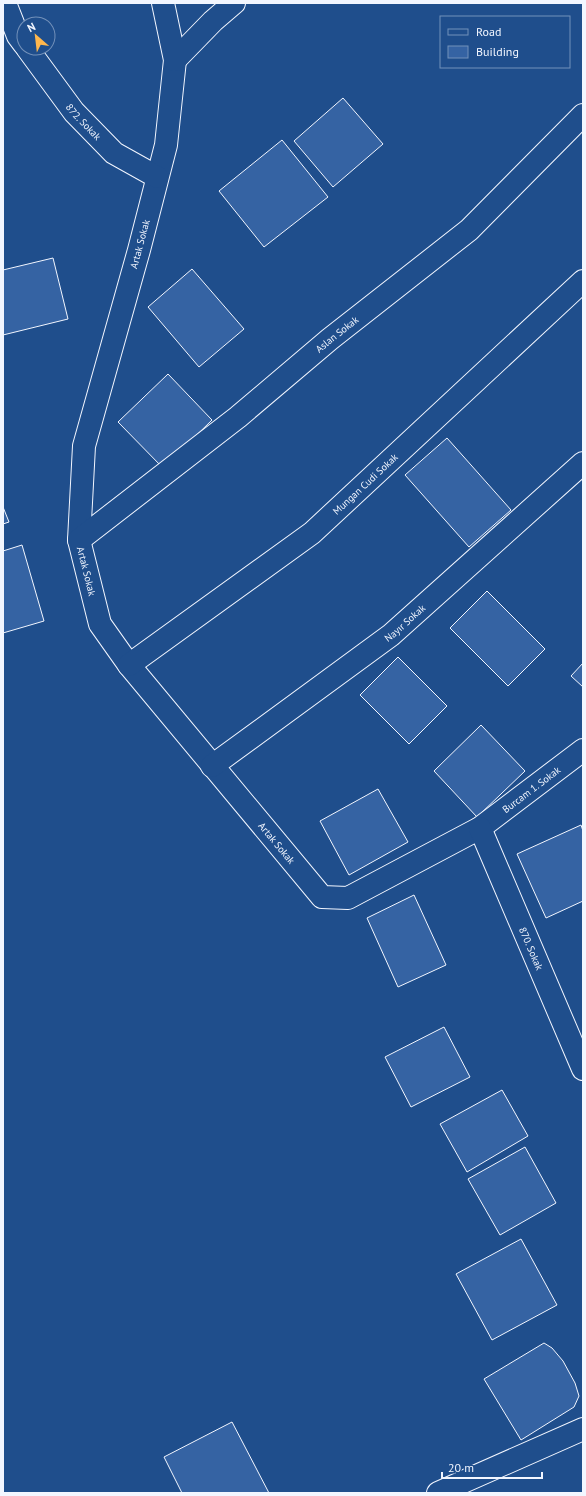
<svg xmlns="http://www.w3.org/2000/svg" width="586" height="1496" font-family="'PT Sans',sans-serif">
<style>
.building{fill:#3563a3;stroke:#f2f6ff}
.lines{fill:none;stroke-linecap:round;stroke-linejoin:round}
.street-casing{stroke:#f2f6ff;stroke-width:24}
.street{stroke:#1f4e8c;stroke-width:22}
.labels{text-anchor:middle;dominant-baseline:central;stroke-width:3;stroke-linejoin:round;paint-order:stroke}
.street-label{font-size:10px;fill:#f2f6ff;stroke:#1f4e8c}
</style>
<rect width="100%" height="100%" fill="#1f4e8c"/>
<g class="building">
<polygon points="343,98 383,144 333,187 294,141"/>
<polygon points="282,140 328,197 264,247 219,191"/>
<polygon points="53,258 68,319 3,335 3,270"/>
<polygon points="192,269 244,329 199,367 148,307"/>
<polygon points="168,374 212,420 163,468 118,422"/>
<polygon points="447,438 511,510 469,547 405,475"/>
<polygon points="3,507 9,522 3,524"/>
<polygon points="22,545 44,621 3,633 3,551"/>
<polygon points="487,591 545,649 508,686 450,628"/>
<polygon points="398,657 447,706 409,744 360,695"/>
<polygon points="583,663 583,687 571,676"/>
<polygon points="481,725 525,771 477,817 434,771"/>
<polygon points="378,789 408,842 349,875 320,821"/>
<polygon points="581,825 583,831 583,901 546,918 517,854"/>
<polygon points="414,895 446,965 398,987 367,918"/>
<polygon points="444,1027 470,1077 411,1107 385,1057"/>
<polygon points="502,1090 528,1136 467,1172 440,1124"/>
<polygon points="525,1147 556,1203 500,1235 468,1179"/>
<polygon points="521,1239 557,1305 492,1340 456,1274"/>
<polygon points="544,1343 552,1348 563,1361 575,1383 579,1396 574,1407 521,1440 484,1379"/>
<polygon points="232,1422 269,1493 182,1493 164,1457"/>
</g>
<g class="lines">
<defs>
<g id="street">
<polyline points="5,3 18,36 24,44"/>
<path id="s1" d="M163 3 175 60 166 145 139 250 84 446 79 540 100 624 129 665 322 897 348 898 480 828 583 750"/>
<path id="s2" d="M27 48 74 112 114 153 157 177"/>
<polyline points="175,60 213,21 234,3"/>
<path id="s3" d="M79 540 238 417 330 339 469 230 583 115"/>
<path id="s4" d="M129 665 312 533 583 281"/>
<path id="s5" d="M212 766 391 635 583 463"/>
<path id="s6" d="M480 828 583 1069"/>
<polyline points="438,1493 583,1429"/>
</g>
</defs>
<use href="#street" class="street-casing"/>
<use href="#street" class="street"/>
</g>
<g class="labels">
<g class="street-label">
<text stroke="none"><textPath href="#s2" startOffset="93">872. Sokak</textPath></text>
<text transform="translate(140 244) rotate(-75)">Artak Sokak</text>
<text stroke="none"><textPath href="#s3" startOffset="330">Aslan Sokak</textPath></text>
<text stroke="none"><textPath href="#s4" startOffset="298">Mungan Cudi Sokak</textPath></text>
<text stroke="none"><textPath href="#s1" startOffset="582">Artak Sokak</textPath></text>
<text stroke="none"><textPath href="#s5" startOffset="240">Nayır Sokak</textPath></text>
<text stroke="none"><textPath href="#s1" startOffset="1228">Burcam 1. Sokak</textPath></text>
<text stroke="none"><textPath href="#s1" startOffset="918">Artak Sokak</textPath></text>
<text stroke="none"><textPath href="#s6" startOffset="131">870. Sokak</textPath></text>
</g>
</g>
<rect width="586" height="1496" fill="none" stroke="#f2f6ff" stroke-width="8"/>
<rect x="440" y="16" width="130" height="52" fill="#1f4e8c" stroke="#7391ba"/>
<rect x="448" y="29" width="20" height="6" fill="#1f4e8c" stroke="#7391ba"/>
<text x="476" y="36" font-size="12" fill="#f2f6ff">Road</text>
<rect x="448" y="46" width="20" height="12" fill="#3563a3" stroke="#7391ba"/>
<text x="476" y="56" font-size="12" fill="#f2f6ff">Building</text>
<g transform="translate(36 36) rotate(332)"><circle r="19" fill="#1f4e8c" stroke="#7391ba"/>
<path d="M0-3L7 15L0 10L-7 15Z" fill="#ffb74d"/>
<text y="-6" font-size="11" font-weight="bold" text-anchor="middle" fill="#f2f6ff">N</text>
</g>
<path d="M442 1472v6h100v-6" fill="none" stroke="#f2f6ff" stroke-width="2"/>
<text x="448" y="1472" font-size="12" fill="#f2f6ff" stroke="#1f4e8c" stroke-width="3" paint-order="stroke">20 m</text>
</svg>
